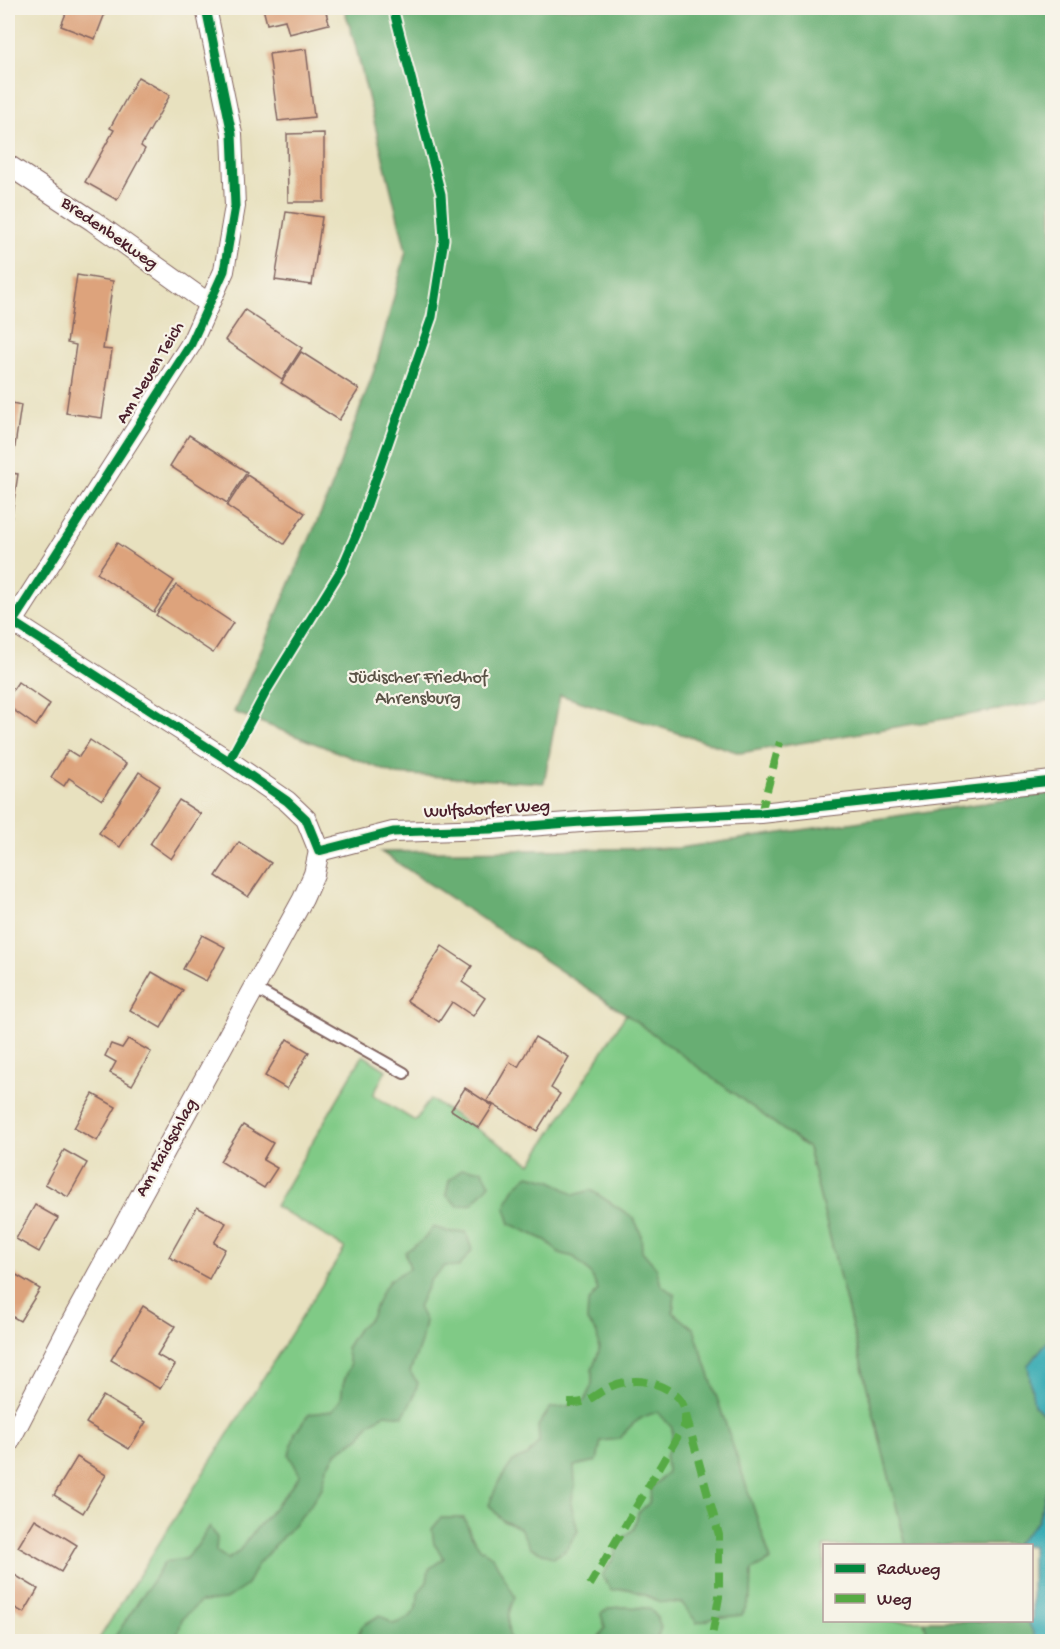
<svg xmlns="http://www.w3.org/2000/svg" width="1060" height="1649" font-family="'Gochi Hand',sans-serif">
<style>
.green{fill:#80ca86;stroke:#657458;stroke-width:1.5}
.forest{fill:#68ae73;stroke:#59664f;stroke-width:1.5}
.water{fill:#39abb3;stroke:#42656f;stroke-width:1.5}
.building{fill:#dda37c}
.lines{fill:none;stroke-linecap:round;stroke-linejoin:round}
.lane-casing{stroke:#81635f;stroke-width:14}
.street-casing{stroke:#81635f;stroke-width:22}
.lane{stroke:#fff;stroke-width:10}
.street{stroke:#fff;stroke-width:20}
.quiet{stroke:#57aa44;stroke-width:8;stroke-dasharray:15 8;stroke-linecap:butt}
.cycleway-casing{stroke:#f7f3e8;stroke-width:13}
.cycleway{stroke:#00873e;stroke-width:9}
.labels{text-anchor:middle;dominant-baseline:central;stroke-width:4.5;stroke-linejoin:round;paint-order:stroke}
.street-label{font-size:18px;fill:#4a1f2b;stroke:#f7f3e8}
.park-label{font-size:18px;fill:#5a5246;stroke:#f7f3e8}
</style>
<rect width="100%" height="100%" fill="#f7f3e8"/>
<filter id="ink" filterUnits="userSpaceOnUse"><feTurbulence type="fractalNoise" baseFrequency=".0167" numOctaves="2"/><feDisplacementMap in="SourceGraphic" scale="12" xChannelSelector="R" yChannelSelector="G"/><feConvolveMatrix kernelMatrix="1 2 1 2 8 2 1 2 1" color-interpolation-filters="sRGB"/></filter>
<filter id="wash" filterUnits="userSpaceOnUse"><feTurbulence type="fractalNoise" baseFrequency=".008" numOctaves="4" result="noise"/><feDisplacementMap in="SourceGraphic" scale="24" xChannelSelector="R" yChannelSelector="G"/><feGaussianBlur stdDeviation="1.35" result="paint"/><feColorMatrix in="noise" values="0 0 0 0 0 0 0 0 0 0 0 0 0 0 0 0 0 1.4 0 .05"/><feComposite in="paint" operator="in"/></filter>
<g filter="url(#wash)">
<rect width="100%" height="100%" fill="#e8e1bf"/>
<polygon class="green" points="626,1014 808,1148 906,1545 824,1546 824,1620 924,1621 929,1641 97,1642 345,1248 275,1206 363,1055 386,1070 373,1095 415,1121 430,1099 531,1164"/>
<g class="forest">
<polygon points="344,8 1052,8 1052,701 740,753 560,695 544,783 394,774 234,712 329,494 376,365 406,251 355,44"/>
<polygon points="1052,793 1052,1336 1028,1365 1034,1405 1052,1421 1047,1443 1052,1472 1038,1521 1015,1545 906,1545 808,1148 626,1014 381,852 679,848"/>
<polygon points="462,1169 482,1170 490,1184 472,1204 458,1206 446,1195 449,1181"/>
<path d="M529 1175 552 1181 574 1195 591 1190 634 1218 641 1234 642 1251 656 1267 661 1285 675 1295 673 1312 694 1329 771 1560 752 1570 751 1596 742 1615 715 1618 697 1623 682 1603 661 1602 631 1589 611 1590 602 1576 614 1557 618 1542 634 1529 638 1513 649 1503 652 1487 667 1473 666 1457 672 1437V1428L658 1412C641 1416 630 1424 620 1439L601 1441 597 1461 574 1466 575 1484 571 1504 578 1531 565 1551 553 1558 530 1547 520 1528 503 1521 489 1505 498 1483 513 1461 528 1455 539 1442 538 1426 550 1408 567 1406 585 1400 592 1384V1370L599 1351 597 1333 587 1321 588 1303 598 1290 590 1273 574 1257 559 1253 547 1241 510 1224 505 1208 514 1188Z"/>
<path d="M433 1227 450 1232H466L472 1250 459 1267 445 1266 430 1281 418 1307 425 1321 421 1342 410 1372 418 1383 413 1399 403 1416 385 1414 370 1423 360 1437 337 1452 327 1468 322 1488 307 1510 258 1564 246 1586 225 1600 200 1602 182 1619 176 1641H112L165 1562 185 1559 197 1546 210 1526 217 1538 216 1551 228 1559C242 1551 241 1547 251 1535 268 1515 284 1497 300 1475L289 1455 295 1433 309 1414 332 1411 341 1399 343 1384 350 1365 346 1348 358 1329 371 1317 381 1293 389 1281 410 1268 405 1252 424 1239Z"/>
<path d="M441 1518H464L471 1535 480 1548 493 1557 515 1597C508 1612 506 1623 510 1639L508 1641H355L362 1626 380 1615 393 1624C412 1618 418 1613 418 1593L427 1582 429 1569 444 1558 434 1544 432 1529Z"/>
<polygon points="624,1607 649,1608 657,1617 661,1627 656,1641 596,1641 605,1628 601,1614 609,1608"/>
<polygon points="924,1621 1028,1621 1037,1641 929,1641"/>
</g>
<g class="water">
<polygon points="1052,1336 1052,1421 1034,1405 1028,1365"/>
<polygon points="1052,1472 1052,1641 1037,1641 1028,1621 1032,1620 1032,1546 1015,1545 1038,1521"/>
</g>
<g id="blocks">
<g class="building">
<polygon points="68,8 107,8 95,39 61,26"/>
<polygon points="263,8 325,8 329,24 289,34 285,20 267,24"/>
<polygon points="306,49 314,117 278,121 269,54"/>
<polygon points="138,77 170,95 141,146 145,149 117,200 85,182 114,130 110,128"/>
<polygon points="324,133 324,202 288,202 287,134"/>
<polygon points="286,212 322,217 312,285 275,280"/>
<polygon points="77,275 113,281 103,349 112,350 102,418 66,413 76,345 67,343"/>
<polygon points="245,310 302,348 282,379 225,340"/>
<polygon points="301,352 359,389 339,420 281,383"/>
<polygon points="8,402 21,405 11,473 18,474 9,534"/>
<polygon points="189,435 247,472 227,503 170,466"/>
<polygon points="247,475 305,513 284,544 227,506"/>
<polygon points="117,543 174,581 154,612 97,573"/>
<polygon points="176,585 233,623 213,653 156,615"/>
<polygon points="18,682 50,704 36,726 8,706 8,697"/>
<polygon points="90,740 126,764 102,800 69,778 64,786 51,777 68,750 79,757"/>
<polygon points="139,772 160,786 120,847 99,833"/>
<polygon points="179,800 201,814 171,859 150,844"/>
<polygon points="239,842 271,863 248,897 216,876"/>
<polygon points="202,935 225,947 206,981 183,969"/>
<polygon points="442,946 472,966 462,982 485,998 473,1016 452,1002 439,1022 407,1001"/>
<polygon points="152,972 183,990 161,1028 130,1010"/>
<polygon points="535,1037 569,1057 551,1088 560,1094 537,1131 487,1101 510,1062 518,1067"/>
<polygon points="128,1039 151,1052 132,1085 110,1073 116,1062 105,1056 111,1044 122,1048"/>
<polygon points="287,1039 309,1052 287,1089 265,1076"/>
<polygon points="465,1088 493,1106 479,1128 451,1110"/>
<polygon points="93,1094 116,1107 97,1141 74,1128"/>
<polygon points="243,1125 273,1143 263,1160 277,1168 264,1188 220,1161"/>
<polygon points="64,1150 87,1163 68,1197 45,1184"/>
<polygon points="35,1205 58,1218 39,1252 16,1239"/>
<polygon points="197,1207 226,1223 214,1243 225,1249 209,1279 169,1257"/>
<polygon points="8,1270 40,1289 20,1321 8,1314"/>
<polygon points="143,1306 175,1326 157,1355 175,1365 160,1389 111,1360"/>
<polygon points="103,1396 146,1422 129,1449 86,1423"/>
<polygon points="77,1457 106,1475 83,1513 54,1495"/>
<polygon points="35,1519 77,1545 61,1572 18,1547"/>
<polygon points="8,1571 38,1589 24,1613 8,1604"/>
</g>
</g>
</g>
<g filter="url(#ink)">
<use href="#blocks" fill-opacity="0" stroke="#81635f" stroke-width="1.5"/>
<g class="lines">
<defs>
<polyline id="lane" points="254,988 404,1073"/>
<g id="street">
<polyline points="8,165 93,221 209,304"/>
<polyline points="8,619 229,761 287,801 306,819 319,851"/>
<polyline points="8,629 191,344 224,271 235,206 232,134 206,8"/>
<polyline points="319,851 393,832 490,829 594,821 761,813 1052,781"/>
<polyline points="8,1444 66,1332 303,899 314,874 319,851"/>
</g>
</defs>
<use href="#lane" class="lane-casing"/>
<use href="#street" class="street-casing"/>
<use href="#lane" class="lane"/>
<use href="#street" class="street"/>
<g class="quiet">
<polyline points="761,813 780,742"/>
<path d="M568 1403C589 1404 589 1398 606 1389 627 1377 653 1379 673 1393 685 1401 687 1413 684 1426L590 1585"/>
<polyline points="686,1415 719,1535 719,1597 711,1642"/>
</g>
<defs>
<g id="cycleway">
<polyline points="8,619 229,761 287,801 306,819 319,851 393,832 490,829 594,821 761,813 1052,781"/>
<polyline points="8,629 191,344 224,271 235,206 232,134 206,8"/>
<polyline points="229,761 267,690 341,570 357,533 432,317 444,239 441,194 393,8"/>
</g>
</defs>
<use href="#cycleway" class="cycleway-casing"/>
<use href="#cycleway" class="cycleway"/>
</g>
</g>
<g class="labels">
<g class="street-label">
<text transform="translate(109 234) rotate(35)">Bredenbekweg</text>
<text transform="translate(151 373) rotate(-59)">Am Neuen Teich</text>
<text transform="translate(487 810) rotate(-3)">Wulfsdorfer Weg</text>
<text transform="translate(167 1148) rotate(-61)">Am Haidschlag</text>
</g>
<g class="park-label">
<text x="418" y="678">Jüdischer Friedhof<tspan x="418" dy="21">Ahrensburg</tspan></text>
</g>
</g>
<rect width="1060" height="1649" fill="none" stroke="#f7f3e8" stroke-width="30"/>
<rect x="823" y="1544" width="210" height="78" fill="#f7f3e8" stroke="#b29e9c" stroke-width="1.5"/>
<rect x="835" y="1564" width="30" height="9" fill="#00873e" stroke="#b29e9c" stroke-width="1.5"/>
<text x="877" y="1574" font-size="18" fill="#4a1f2b">Radweg</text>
<rect x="835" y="1594" width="30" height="9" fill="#57aa44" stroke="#b29e9c" stroke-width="1.5"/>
<text x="877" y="1604" font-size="18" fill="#4a1f2b">Weg</text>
</svg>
